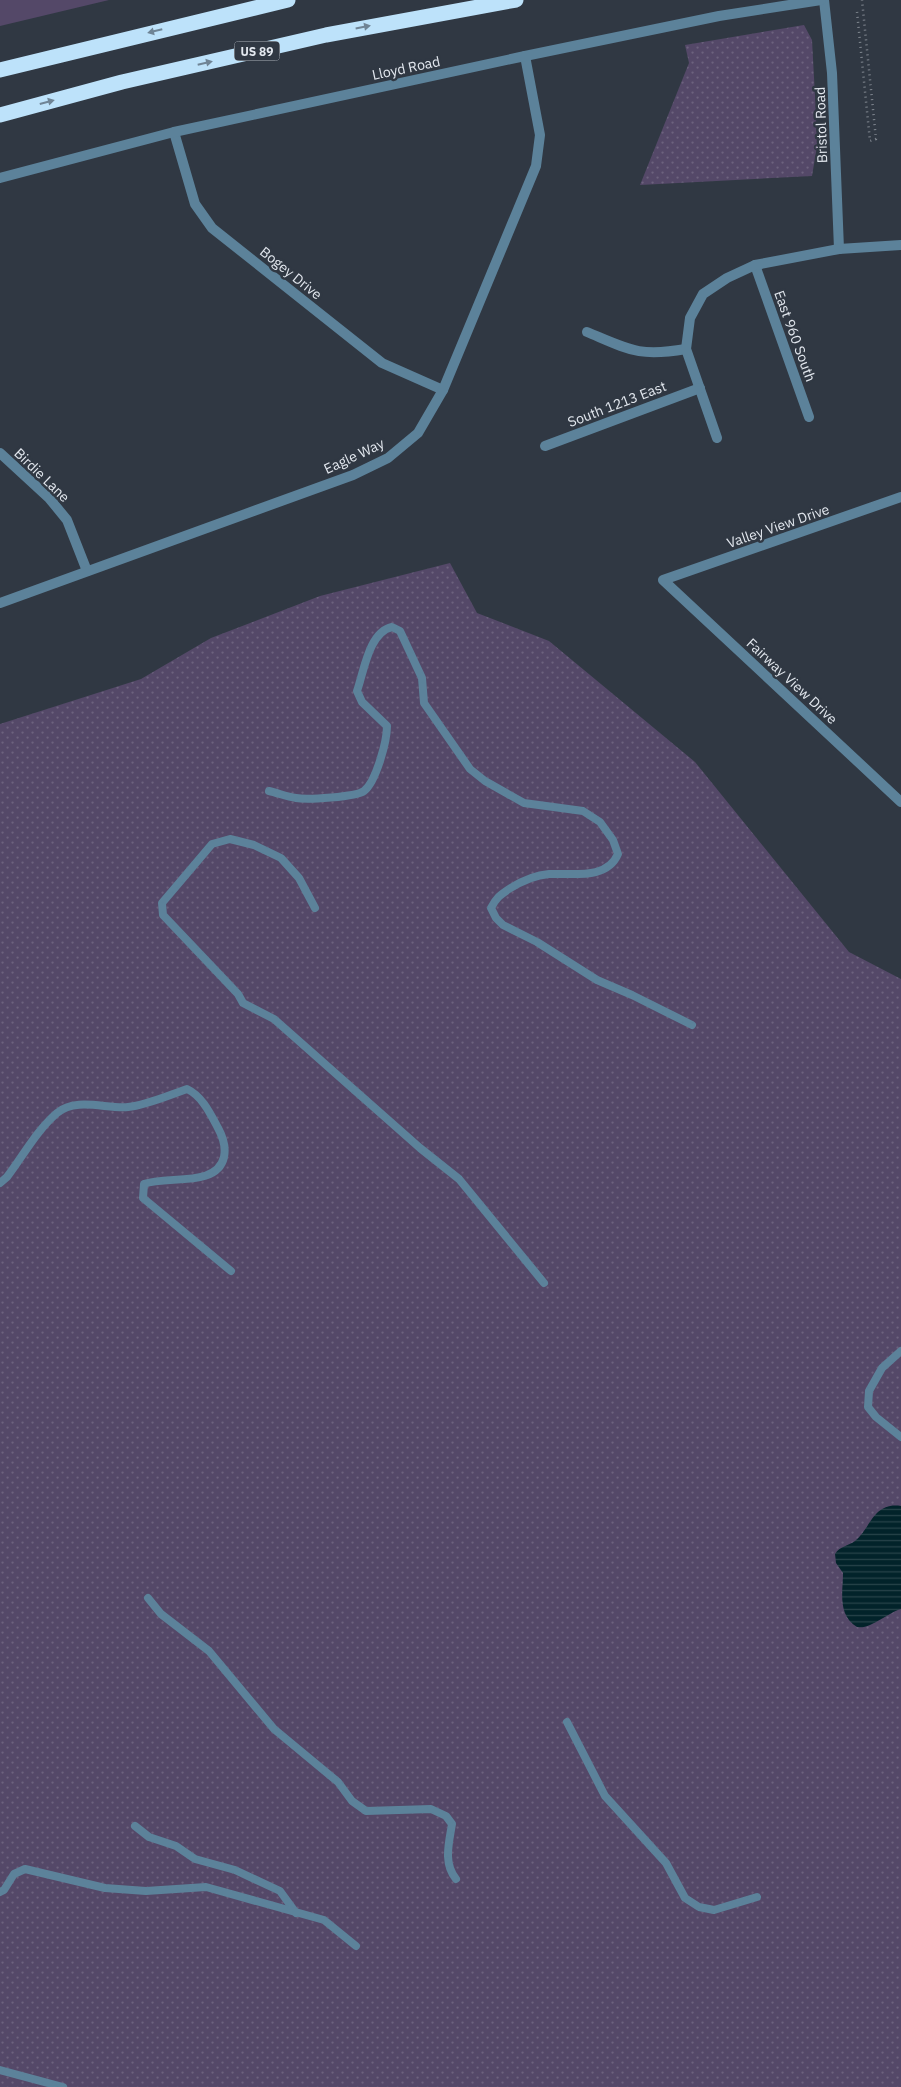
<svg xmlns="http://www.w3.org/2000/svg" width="901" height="2087" font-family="'IBM Plex Sans',sans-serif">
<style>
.grass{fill:url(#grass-dots)}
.park{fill:#544868}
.water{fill:url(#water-rules)}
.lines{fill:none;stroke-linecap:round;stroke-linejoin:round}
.path{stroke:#808790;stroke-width:2.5;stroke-dasharray:1 4;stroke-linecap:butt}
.service{stroke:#5c829a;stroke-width:8}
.minor{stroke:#5c829a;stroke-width:10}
.tertiary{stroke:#5c829a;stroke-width:10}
.motorway{stroke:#bde2fa;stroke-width:15}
.oneway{fill:#6f8495}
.labels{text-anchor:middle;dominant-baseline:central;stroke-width:5;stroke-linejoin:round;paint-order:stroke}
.shield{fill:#303843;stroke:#adb3bb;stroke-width:1}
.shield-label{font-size:12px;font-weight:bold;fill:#e3e8ef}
.street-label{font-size:14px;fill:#e3e8ef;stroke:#303843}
</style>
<defs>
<pattern id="grass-dots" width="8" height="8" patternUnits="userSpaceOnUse" patternTransform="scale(1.25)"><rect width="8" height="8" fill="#544868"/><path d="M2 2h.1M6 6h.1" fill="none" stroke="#6c627e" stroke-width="1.8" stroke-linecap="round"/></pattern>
<pattern id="water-rules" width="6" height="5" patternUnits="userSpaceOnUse" patternTransform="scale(1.25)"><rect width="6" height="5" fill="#02232a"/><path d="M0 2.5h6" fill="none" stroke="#274349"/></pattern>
</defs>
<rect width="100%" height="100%" fill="#303843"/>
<g class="grass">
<polygon points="804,25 812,40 816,115 817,146 812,176 640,185 689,63 685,45"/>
<polygon points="450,563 477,613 549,641 695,762 849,952 901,979 901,2087 0,2087 0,724 141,679 211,638 320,596"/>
</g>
<polygon class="park" points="0,0 109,0 0,26"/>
<path class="water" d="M901 1506V1609C887 1613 870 1630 857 1627 837 1615 843 1591 843 1573L836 1563 835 1554C840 1546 848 1546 855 1541 871 1528 873 1502 901 1506Z"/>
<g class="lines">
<polyline class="path" points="857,12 870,141 876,139 862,0"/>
<g class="service">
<path d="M269 791C278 793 287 797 296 798 307 800 356 797 364 791 376 782 387 741 387 726L362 702 357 691C364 671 369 632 392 627L400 631 422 678 424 703 470 769 485 781 524 803 583 811 600 822 613 840 618 854C607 880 573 873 549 874 536 875 520 882 509 889 500 895 496 898 491 908L496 918 503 925 537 942 597 980 632 995 692 1025"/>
<polyline points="315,908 299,878 281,858 254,845 230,839 212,844 162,903 163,915 238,994 243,1003 274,1019 420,1148 459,1179 544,1283"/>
<path d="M0 1183 7 1177C23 1156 37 1130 57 1113 76 1097 106 1109 128 1107 147 1105 169 1095 187 1089 202 1096 210 1113 218 1128 223 1137 226 1147 224 1157 217 1188 167 1175 144 1184L143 1198 231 1271"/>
<polyline points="901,1351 882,1368 869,1391 868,1407 876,1417 901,1437"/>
<path d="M148 1598 161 1614 209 1651 274 1729 338 1782 352 1801 366 1811 431 1809 446 1816 452 1824C449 1843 443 1863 456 1879"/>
<polyline points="567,1722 605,1796 666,1863 685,1898 699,1907 714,1910 757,1897"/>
<polyline points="135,1826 149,1837 176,1846 195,1859 235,1870 280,1891 296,1913"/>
<polyline points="0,1892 4,1890 14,1874 25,1869 105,1888 146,1891 206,1887 324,1920 356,1946"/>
<polyline points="0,2070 63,2087"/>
</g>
<g class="minor">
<polyline points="824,0 832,73 839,249"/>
<polyline points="174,132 195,204 212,228 382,363 443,390"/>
<polyline points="755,265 809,417"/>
<path d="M587 332C630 350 639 357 686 349"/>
<polyline points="717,438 686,349 690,318 703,294 727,278 755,265 839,249 901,245"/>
<polyline points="545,446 700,388"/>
<polyline points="0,453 49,498 67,520 87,571"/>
<polyline points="901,497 663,580 901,802"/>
<polyline points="0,603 353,475 388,458 418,433 443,390 536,166 540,135 525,56"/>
</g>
<polyline class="tertiary" points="0,178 174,132 525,56 719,16 821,0"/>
<g class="motorway">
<polyline points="0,70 288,0"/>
<polyline points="0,115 122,82 326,35 516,0"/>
</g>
</g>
<defs><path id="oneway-solid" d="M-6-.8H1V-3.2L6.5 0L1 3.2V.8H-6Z" transform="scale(1.25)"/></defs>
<g class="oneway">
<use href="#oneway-solid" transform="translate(363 27) rotate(-11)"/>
<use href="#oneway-solid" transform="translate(155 31) rotate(166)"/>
<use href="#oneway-solid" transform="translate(205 63) rotate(-13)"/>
<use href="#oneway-solid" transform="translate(47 102) rotate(-15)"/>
</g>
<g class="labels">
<rect class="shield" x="234.5" y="41.5" width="45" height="19" rx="4"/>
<g class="shield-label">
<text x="257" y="51">US 89</text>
</g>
<g class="street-label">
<text transform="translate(406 68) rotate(-12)">Lloyd Road</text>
<text transform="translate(821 125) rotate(-92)">Bristol Road</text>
<text transform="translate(291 273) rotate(39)">Bogey Drive</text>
<text transform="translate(795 336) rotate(70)">East 960 South</text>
<text transform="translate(617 404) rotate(-21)">South 1213 East</text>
<text transform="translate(354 456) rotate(-25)">Eagle Way</text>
<text transform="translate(42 475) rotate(44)">Birdie Lane</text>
<text transform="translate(778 526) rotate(-19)">Valley View Drive</text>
<text transform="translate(792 681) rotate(43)">Fairway View Drive</text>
</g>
</g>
</svg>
